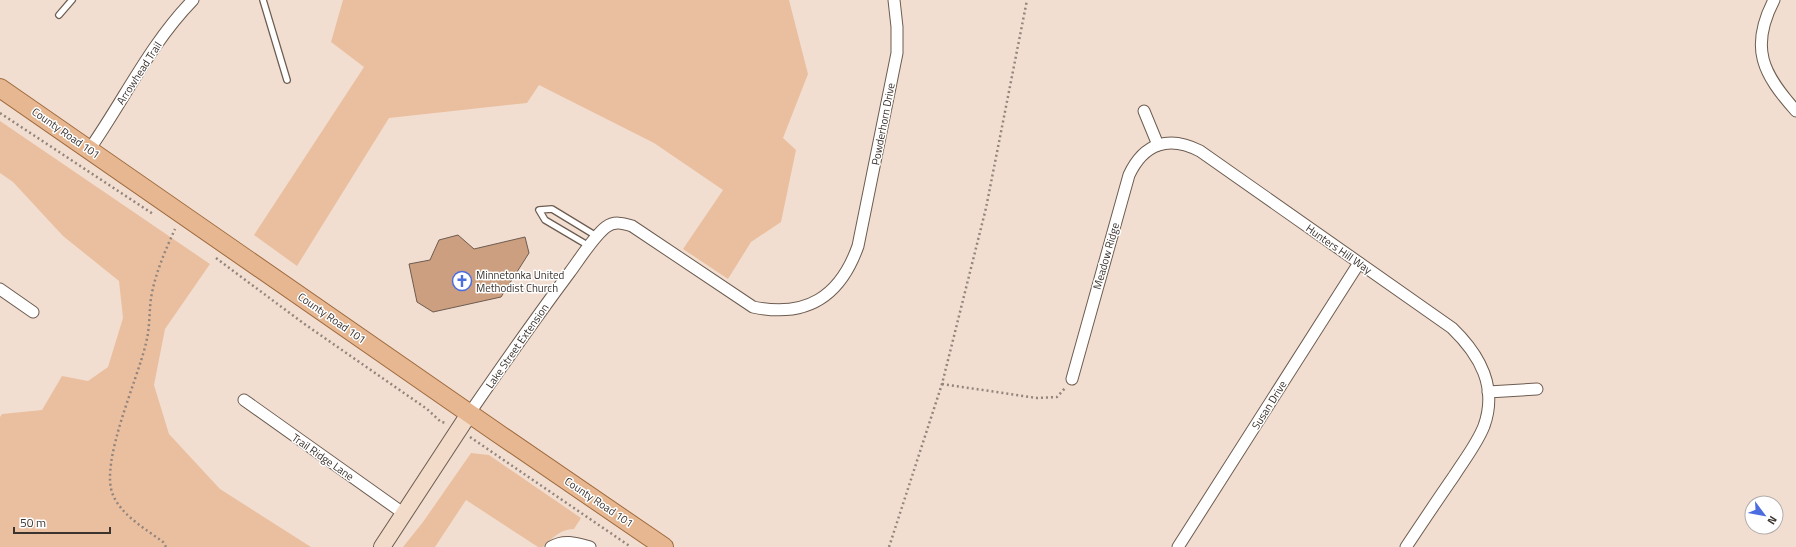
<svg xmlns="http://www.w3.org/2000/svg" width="1796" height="547" font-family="'Titillium Web',sans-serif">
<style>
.green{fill:#eabfa0}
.building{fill:#cb9f7f;stroke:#6d5c50}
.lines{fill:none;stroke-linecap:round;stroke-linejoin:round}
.lane-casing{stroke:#6d5c50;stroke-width:8}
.street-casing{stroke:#6d5c50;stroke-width:13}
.secondary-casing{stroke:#6d5c50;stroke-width:18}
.primary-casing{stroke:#9f6a3e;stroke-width:20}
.path{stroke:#93857c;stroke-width:2.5;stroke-dasharray:2 3;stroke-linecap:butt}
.lane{stroke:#fff;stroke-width:5.5}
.street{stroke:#fff;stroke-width:11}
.secondary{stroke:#f2dbc8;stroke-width:16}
.primary{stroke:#e6b790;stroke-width:18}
.labels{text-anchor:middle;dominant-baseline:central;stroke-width:3;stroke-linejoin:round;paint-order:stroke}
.street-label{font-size:11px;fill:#3b332e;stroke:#fff}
.poi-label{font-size:11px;fill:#3b332e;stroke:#fff;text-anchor:start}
</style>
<rect width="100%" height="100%" fill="#f2ded0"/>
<g class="green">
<polygon points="343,0 789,0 808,74 783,138 796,150 781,222 751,242 728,279 683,249 723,190 654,143 539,85 527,103 389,118 297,266 254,235 364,67 331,42"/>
<polygon points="0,121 210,264 165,329 154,385 169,434 220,489 311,547 0,547 0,417 2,414 42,410 62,376 88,381 108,367 123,318 119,281 63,236 13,182 0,173"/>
<path d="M471 453 489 455 581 518 574 529C561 529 552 538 543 547H538L466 500 435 547H403L423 522Z"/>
</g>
<polygon class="building" points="458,235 474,249 525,237 529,253 501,297 433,312 417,302 409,264 430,260 439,240"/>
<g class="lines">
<defs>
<g id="lane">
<polyline points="263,0 287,80"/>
<polyline points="59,15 72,0"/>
<polyline points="589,246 545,220 539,210 552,209 598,237"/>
</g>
<g id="street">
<path d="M1774 0C1749 48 1763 74 1796 111"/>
<polyline points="1144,111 1158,145"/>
<path d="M89 150C124 100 150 44 193 0"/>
<polyline points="0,289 33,312"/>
<path d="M1072 379 1129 175C1144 143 1169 135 1200 151L1452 328C1480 355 1498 387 1484 426 1477 444 1464 460 1454 476 1438 499 1422 523 1406 547"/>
<polyline points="1488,392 1537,389"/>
<polyline points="244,400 403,513"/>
<path d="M469 414C502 366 535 319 570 272 579 260 594 236 606 227 614 221 622 223 632 226L753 307C806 318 840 297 858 246L897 53V27L894 0"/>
<path d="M551 547C564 539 576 543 590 547"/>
<polyline points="1178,547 1359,263"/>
</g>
<polyline id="secondary" points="382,547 469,414"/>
<polyline id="primary" points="0,88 496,432 664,547"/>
</defs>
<use href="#lane" class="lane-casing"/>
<use href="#street" class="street-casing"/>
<use href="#secondary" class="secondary-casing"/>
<use href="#primary" class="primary-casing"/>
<g class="path">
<polyline points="0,113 153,214"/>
<polyline points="216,258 303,323 427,409 441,422 447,423"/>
<polyline points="942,384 1037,398 1057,397 1066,387"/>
<polyline points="470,437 631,547"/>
<path d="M166 547 163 542C146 529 122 516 113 495 99 463 138 379 146 343 150 328 149 313 151 298 155 274 165 251 175 229"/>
<polyline points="889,547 942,384 986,208 1027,0"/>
</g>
<use href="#lane" class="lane"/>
<use href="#street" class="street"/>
<use href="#secondary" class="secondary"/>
<use href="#primary" class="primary"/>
</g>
<defs>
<symbol id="church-ring" viewBox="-11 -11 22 22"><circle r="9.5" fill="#fff" stroke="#4b6de0" stroke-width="1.5"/><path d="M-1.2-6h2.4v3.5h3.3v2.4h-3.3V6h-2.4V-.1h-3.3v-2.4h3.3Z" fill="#4b6de0"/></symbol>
</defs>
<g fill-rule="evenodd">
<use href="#church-ring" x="451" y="270" width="22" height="22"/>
</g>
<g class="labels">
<g class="street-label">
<text transform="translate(139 73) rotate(-57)">Arrowhead Trail</text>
<text transform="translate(883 124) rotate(-79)">Powderhorn Drive</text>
<text transform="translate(66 133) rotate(35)">County Road 101</text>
<text transform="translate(1339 249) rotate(35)">Hunters Hill Way</text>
<text transform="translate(1106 256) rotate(-74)">Meadow Ridge</text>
<text transform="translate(332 318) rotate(35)">County Road 101</text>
<text transform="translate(517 346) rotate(-55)">Lake Street Extension</text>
<text transform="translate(1269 405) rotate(-58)">Susan Drive</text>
<text transform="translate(323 457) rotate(35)">Trail Ridge Lane</text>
<text transform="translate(599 502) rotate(34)">County Road 101</text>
</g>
<g class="poi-label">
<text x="476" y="275">Minnetonka United<tspan x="476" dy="13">Methodist Church</tspan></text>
</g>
</g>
<g transform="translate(1764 515) rotate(122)"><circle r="19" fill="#ffffff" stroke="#b1adab"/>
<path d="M0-3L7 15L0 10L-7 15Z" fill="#4b6de0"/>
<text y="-6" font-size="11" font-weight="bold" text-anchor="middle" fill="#3b332e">N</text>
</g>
<path d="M14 527v6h96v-6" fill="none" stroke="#3b332e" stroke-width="2"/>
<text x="20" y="527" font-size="12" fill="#3b332e" stroke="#ffffff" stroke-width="3" paint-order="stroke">50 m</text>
</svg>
